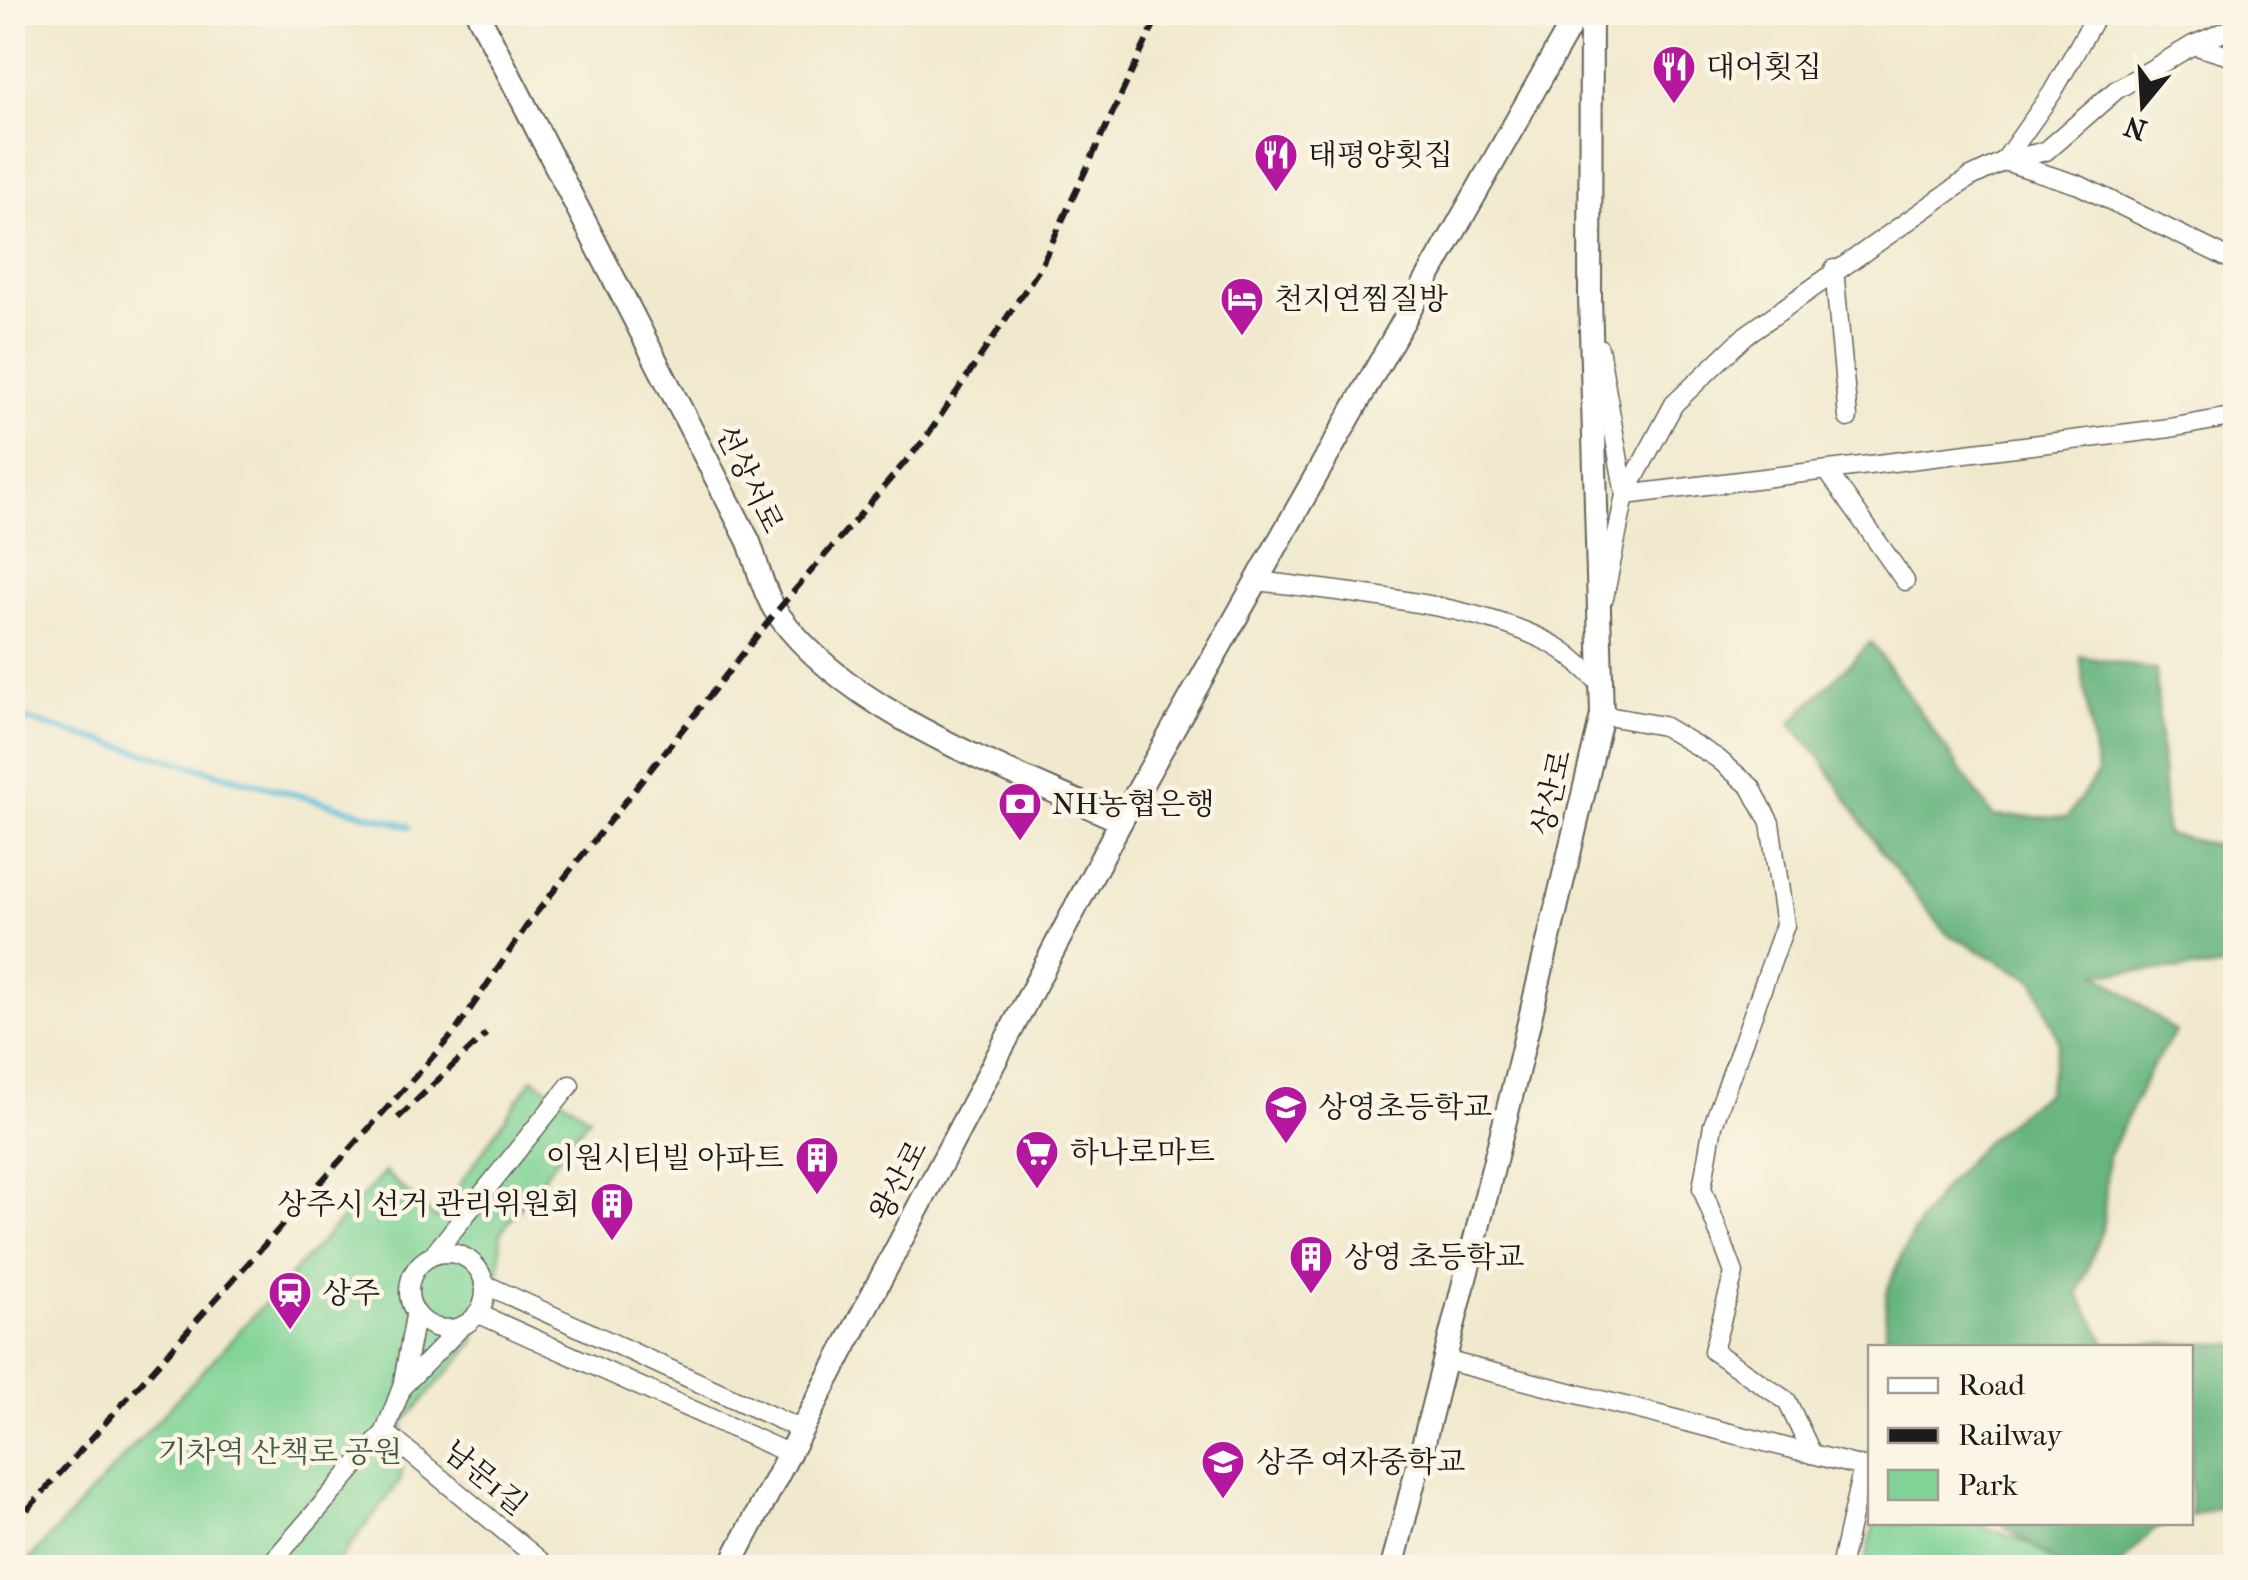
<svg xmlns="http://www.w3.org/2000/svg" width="2248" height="1580" font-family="'IM FELL French Canon','Noto Serif KR',serif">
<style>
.green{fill:#80d396;stroke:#4e7859;stroke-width:2.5}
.forest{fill:#68b57f;stroke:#42684e;stroke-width:2.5}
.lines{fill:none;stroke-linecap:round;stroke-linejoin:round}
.stream{stroke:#5dc0db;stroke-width:6}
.street-casing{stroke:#66645a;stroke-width:21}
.secondary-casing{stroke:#66645a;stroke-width:26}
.street{stroke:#fff;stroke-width:18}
.secondary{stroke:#fff;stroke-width:22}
.rail{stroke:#1c1c1c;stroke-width:6;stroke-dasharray:15 8;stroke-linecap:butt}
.labels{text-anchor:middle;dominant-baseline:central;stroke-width:9;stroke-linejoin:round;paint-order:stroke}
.poi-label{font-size:30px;fill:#1c1c1c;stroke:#fcf5e5;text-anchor:start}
.street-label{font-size:30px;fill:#1c1c1c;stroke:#fcf5e5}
.park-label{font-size:30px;fill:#3f5c47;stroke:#fcf5e5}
</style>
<rect width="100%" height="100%" fill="#fcf5e5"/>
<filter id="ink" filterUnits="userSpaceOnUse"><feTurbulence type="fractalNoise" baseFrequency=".01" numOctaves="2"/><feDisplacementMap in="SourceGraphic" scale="20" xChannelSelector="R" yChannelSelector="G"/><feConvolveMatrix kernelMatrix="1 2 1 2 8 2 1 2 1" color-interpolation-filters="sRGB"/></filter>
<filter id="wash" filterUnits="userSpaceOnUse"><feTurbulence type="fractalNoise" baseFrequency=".0048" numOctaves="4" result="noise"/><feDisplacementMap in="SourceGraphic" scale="40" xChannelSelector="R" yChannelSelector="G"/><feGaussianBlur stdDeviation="2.25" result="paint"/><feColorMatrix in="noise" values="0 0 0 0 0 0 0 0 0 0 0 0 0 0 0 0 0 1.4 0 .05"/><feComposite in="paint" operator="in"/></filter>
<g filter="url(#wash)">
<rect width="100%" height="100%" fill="#f0e9cd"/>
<g class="green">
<polygon points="533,1078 589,1117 501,1232 500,1267 473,1344 404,1422 401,1480 334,1567 22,1568 385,1172 436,1219"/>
<polygon points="1875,1522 1973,1523 2094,1567 1864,1568"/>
</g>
<g class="forest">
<path d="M1871 642 1993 816 2067 818 2097 774 2080 656 2156 670 2166 834 2235 849V967L2098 973 2176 1032 2151 1068 2108 1157 2103 1227 2078 1294 2106 1343 2235 1344V1503L2191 1516 2190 1348 1886 1347C1887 1329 1883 1303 1889 1286 1917 1205 1979 1140 2047 1092L2059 1042 2035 981 1946 933 1879 849 1821 759 1791 723Z"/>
<polygon points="2000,1523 2173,1523 2154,1529 2117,1568 2063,1567"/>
</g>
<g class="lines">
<polyline class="stream" points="12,716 409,826"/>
</g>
</g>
<g filter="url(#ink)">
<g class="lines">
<defs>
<g id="street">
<polyline points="2098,12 2052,93 2004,161 2079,185 2236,262"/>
<polyline points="2193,45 2236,58"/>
<polyline points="1834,269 1848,418"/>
<polyline points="1599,348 1625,495"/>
<polyline points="1828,472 1905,581"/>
<polyline points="1625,495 1674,404 1746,335 1969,178 2004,161 2046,151 2116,90 2193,45 2236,27"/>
<path d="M1259 581C1345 593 1484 603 1559 648 1574 657 1587 672 1600 683"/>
<polyline points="1604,598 1625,495 2170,428 2236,416"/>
<polyline points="1602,715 1663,726 1717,758 1751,787 1770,823 1785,925 1713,1125 1702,1188 1734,1273 1713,1351 1787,1401 1812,1454"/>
<circle cx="447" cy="1291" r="38"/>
<polyline points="434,1254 570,1085"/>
<polyline points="484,1284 802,1430"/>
<polyline points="477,1313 790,1454"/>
<polyline points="1444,1360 1863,1467 1840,1568"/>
<polyline points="402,1387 461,1327"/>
<polyline points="385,1432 402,1387 415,1316"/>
<polyline points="267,1568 385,1432 549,1568"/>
</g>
<g id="secondary">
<path d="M477 12 749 542C757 564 764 594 777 613 852 717 1009 769 1121 821"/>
<polyline points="729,1568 1121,821 1578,12"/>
<polyline points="1392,1568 1516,1077 1602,715 1590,296 1591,12"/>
</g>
</defs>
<use href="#street" class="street-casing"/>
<use href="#secondary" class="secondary-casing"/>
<use href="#street" class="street"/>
<use href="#secondary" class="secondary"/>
<g class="rail">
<polyline points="398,1118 486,1034"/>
<polyline points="12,1527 455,1032 530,921 776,612 925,439 1040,268 1160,12"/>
</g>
</g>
</g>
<defs>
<symbol id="restaurant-pin" viewBox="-11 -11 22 30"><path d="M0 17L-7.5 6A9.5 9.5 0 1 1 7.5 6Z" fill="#b5179e" stroke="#fcf5e5"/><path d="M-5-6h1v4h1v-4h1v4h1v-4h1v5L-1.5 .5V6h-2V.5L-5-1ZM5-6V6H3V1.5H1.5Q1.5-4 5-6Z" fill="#fff"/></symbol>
<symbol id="hotel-pin" viewBox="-11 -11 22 30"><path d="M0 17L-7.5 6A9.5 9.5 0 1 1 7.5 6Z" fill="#b5179e" stroke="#fcf5e5"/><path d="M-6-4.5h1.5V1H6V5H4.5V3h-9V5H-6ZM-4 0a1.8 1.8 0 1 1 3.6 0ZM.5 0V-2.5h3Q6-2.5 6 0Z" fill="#fff"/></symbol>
<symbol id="bank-pin" viewBox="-11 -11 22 30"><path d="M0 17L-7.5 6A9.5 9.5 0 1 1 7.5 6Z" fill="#b5179e" stroke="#fcf5e5"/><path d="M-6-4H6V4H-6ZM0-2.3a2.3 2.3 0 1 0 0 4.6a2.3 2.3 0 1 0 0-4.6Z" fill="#fff"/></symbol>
<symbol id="school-pin" viewBox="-11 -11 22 30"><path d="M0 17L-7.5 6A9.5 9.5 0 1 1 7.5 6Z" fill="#b5179e" stroke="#fcf5e5"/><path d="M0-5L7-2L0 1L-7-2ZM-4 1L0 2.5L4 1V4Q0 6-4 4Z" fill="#fff"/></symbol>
<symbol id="supermarket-pin" viewBox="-11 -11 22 30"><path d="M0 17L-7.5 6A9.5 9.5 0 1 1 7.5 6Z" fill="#b5179e" stroke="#fcf5e5"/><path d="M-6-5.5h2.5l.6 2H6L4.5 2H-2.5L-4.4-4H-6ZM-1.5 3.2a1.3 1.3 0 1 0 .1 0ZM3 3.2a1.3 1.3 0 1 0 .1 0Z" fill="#fff"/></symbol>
<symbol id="building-pin" viewBox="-11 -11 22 30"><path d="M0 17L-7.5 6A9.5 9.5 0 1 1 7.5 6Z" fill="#b5179e" stroke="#fcf5e5"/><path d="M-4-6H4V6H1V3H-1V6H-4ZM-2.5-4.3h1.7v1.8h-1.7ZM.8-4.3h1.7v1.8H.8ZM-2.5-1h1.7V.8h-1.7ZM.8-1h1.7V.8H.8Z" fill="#fff"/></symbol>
<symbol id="station-pin" viewBox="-11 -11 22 30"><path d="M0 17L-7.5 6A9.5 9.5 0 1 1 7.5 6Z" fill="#b5179e" stroke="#fcf5e5"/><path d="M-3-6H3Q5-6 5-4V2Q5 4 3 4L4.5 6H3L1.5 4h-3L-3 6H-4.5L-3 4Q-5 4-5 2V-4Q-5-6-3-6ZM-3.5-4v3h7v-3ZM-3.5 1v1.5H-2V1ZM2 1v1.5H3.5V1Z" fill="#fff"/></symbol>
</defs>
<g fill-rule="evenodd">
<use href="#restaurant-pin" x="1649" y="42" width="50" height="68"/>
<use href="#restaurant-pin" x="1251" y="130" width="50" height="68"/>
<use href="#hotel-pin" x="1217" y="274" width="50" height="68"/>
<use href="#bank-pin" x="995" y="779" width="50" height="68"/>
<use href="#school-pin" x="1261" y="1082" width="50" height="68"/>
<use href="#supermarket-pin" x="1012" y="1127" width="50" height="68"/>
<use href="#building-pin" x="792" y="1133" width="50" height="68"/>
<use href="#building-pin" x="587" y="1179" width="50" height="68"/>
<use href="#building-pin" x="1286" y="1232" width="50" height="68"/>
<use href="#station-pin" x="265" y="1268" width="50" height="68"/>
<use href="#school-pin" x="1198" y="1437" width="50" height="68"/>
</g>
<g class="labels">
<g class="poi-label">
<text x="1706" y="67">대어횟집</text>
<text x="1308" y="155">태평양횟집</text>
<text x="1274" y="299">천지연찜질방</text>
<text x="1052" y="804">NH농협은행</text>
<text x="1318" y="1107">상영초등학교</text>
<text x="1070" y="1152">하나로마트</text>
<text x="784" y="1158" text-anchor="end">이원시티빌 아파트</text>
<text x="580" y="1204" text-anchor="end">상주시 선거 관리위원회</text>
<text x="1344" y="1257">상영 초등학교</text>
<text x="322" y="1293">상주</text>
<text x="1256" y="1462">상주 여자중학교</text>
</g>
<g class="street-label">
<text transform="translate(749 479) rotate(64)">선상서로</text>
<text transform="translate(1552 793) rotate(-77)">상산로</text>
<text transform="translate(899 1181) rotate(-62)">왕산로</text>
<text transform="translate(485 1478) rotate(40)">남문1길</text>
</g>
<g class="park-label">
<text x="280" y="1452">기차역 산책로 공원</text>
</g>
</g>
<rect width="2248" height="1580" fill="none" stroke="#fcf5e5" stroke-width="50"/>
<rect x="1868" y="1345" width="325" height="180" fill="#fcf5e5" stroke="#a29e95" stroke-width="2.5"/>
<rect x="1888" y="1378" width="50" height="15" fill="#ffffff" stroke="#a29e95" stroke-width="2.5"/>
<text x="1958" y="1395" font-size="30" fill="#1c1c1c">Road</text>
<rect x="1888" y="1428" width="50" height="15" fill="#1c1c1c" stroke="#a29e95" stroke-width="2.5"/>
<text x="1958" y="1445" font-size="30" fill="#1c1c1c">Railway</text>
<rect x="1888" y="1470" width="50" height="30" fill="#80d396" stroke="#a29e95" stroke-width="2.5"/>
<text x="1958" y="1495" font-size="30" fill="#1c1c1c">Park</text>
<g transform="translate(2143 105) rotate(198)" stroke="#fcf5e5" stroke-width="8" paint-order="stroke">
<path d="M0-8L18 38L0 25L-18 38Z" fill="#1c1c1c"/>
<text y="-15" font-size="28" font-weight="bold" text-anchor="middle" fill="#1c1c1c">N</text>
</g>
</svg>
